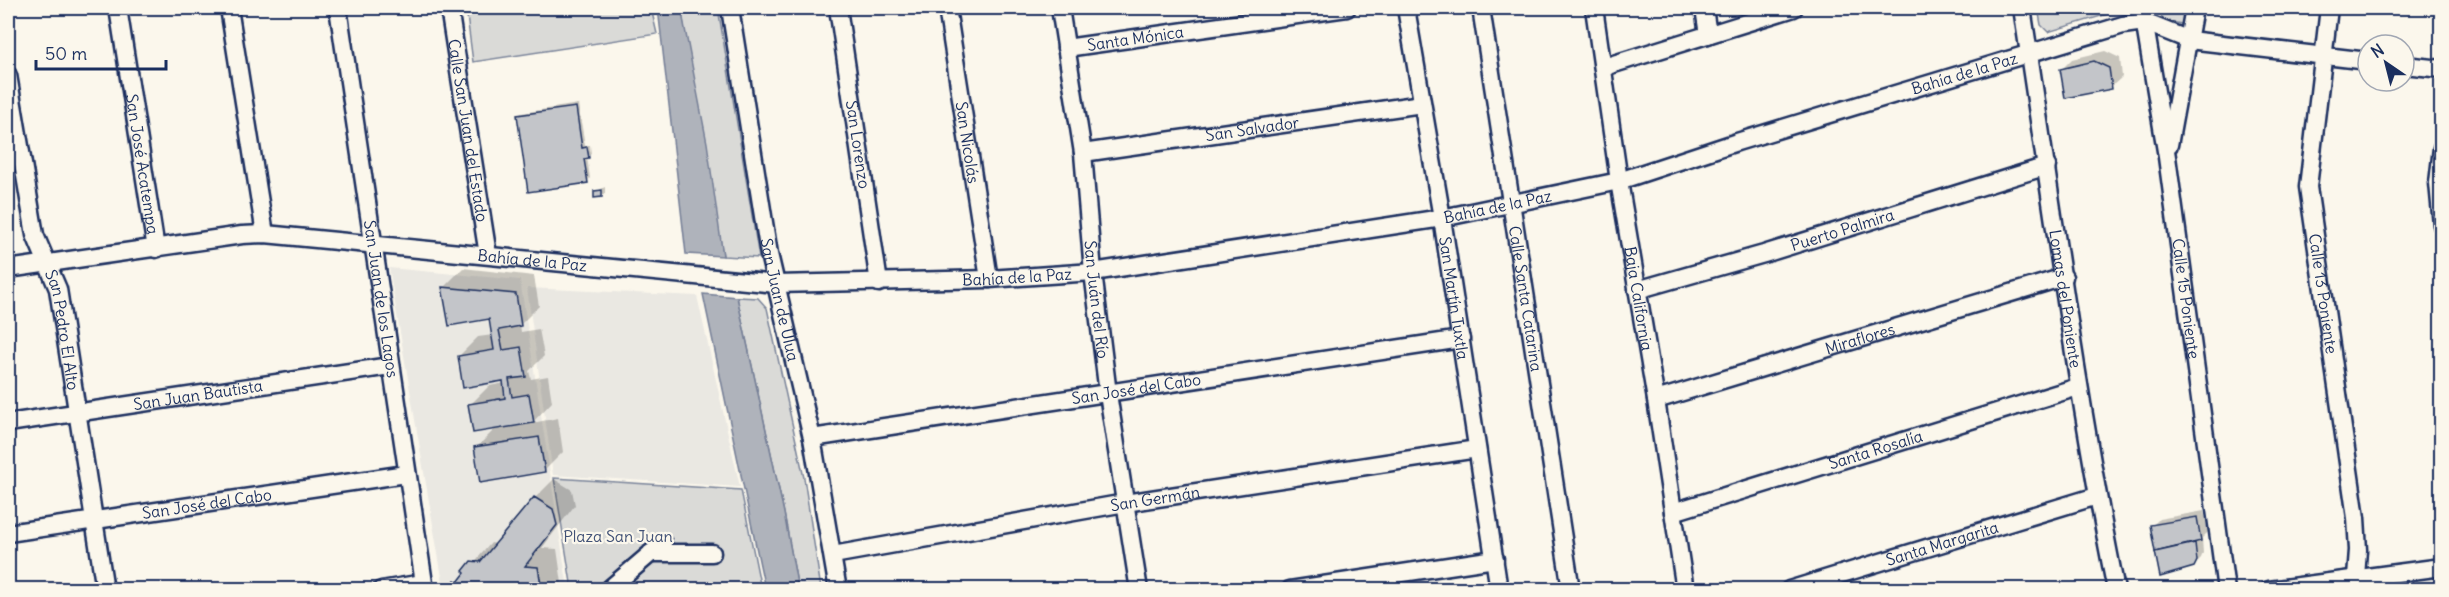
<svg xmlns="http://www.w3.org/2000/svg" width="2449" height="597" font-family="Delius,sans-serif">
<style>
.built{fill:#eae8e2}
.green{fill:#dadad7;stroke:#7a849a;stroke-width:1.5}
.water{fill:#afb3bb;stroke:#747e96;stroke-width:1.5}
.shadow{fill:#0003}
.building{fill:#c3c5c9;stroke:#1b2f5e;stroke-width:1.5}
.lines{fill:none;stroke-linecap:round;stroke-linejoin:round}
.minor-casing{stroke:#1b2f5e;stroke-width:21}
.minor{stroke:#fbf7ec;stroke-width:16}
.labels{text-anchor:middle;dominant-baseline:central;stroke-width:4.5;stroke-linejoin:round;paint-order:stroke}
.street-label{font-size:16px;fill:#1b2f5e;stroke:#fbf7ec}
.park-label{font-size:16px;fill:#415176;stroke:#fbf7ec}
</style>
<rect width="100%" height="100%" fill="#fbf7ec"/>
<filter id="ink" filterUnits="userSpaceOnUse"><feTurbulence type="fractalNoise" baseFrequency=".0167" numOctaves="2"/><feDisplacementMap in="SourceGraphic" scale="12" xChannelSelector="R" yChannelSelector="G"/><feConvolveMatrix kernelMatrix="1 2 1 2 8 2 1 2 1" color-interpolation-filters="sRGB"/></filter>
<g filter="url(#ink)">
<g class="built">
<polygon points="389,268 520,280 568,589 444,589"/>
<polygon points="527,288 697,296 740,487 553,475"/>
</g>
<g class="green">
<polygon points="466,8 651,8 657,34 473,62"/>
<polygon points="681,8 718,8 759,258 723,256"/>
<polygon points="2038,8 2119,8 2118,11 2048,32 2041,25"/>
<polygon points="2161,8 2188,8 2186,25 2162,20"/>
<polygon points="737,297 758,298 767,308 804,478 821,589 798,589 784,513"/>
<polygon points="554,478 741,490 761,589 572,589"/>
</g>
<g class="water">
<polygon points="658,8 681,8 707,143 723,256 686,254"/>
<polygon points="703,294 737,297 784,513 798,589 765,589"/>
</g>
<g class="shadow">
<polygon points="2105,51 2120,58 2122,77 2111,87 2061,70 2072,59"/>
<polygon points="578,104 585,145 590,145 591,154 587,157 590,178 587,182 519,116 522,113"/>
<polygon points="605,187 605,193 602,196 595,192"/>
<polygon points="463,268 534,276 539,306 520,325 521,332 539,329 544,356 529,371 531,379 548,376 552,402 532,423 558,418 563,452 544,471 476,448 496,428 470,405 489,386 505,383 504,380 459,356 478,337 493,335 490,318 450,324 444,287"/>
<polygon points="554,479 572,490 575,505 542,548 557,549 562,583 556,590 450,590 491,543 497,544 535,498"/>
<polygon points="2204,511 2208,532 2202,538 2203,553 2201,558 2194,565 2162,575 2152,526 2159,519"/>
</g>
<g class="building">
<polygon points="2094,61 2109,68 2112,89 2065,98 2060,69"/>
<polygon points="576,107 582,148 587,147 589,158 584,159 588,183 528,192 517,115"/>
<polygon points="602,190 602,197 594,198 594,191"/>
<polygon points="442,287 516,294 521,326 499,330 503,350 521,347 526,377 509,379 512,397 529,394 534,423 473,433 468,404 505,398 503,381 463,388 458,356 494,350 489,319 449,326"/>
<polygon points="539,437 545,472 480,483 474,447"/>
<polygon points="534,497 553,509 557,525 525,566 538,567 542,590 448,590 455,580 458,582 465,573 463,571 471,561 480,562"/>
<polygon points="2197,517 2201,541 2155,552 2150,525"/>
<polygon points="2195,543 2197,561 2194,567 2160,577 2155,552"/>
</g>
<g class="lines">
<defs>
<g id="minor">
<path id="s1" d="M118 8 156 249"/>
<polyline points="229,8 265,234"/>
<path id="s2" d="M338 8 425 590"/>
<path id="s3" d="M449 8 488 255"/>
<path id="s4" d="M730 8 769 254 812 438 838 590"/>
<path id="s5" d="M838 8 879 283"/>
<path id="s6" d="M947 8 989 279"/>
<path id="s7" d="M1060 8 1083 153 1093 272 1108 394 1139 590"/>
<path id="s8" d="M1406 8 1442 218 1499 590"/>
<path id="s9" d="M1481 8 1571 590"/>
<path id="s10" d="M1594 8 1619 181 1656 400 1685 590"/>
<polyline points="1704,8 1708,35"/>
<path id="s11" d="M2022 8C2052 202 2077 397 2116 590"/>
<path id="s12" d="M2142 8 2167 157 2226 590"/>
<path id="s13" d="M2329 8 2308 187 2356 518 2358 550 2355 590"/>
<path id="s14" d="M1066 48 1347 8"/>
<polyline points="2404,65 2442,69"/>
<polyline points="1604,67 1794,8"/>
<path id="s15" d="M8 75 35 235 58 289 105 590"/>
<polyline points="2169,145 2194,8"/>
<polyline points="2442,148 2438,183 2442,225"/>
<path id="s16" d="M1083 153 1422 104"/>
<path id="s17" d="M8 269 242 235 265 234 777 284 989 279 1093 272 1442 218 1619 181 1737 142 2123 25 2144 22 2189 40 2368 61"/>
<path id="s18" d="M1637 290 1764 254 2047 166"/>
<path id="s19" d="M1656 400 2064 277"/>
<path id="s20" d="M8 423 390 366"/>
<path id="s21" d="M812 438 1461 339"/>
<path id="s22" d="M1673 512 2078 387"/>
<path id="s23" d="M8 533 406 474"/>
<polyline points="651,553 712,553"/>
<path id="s24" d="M833 555 1125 503 1477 449"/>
<polyline points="381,590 423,583"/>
<polyline points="608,590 663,543"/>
<polyline points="1290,590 1495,559"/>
<path id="s25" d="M1789 590 2097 496"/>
<polyline points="2269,590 2442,567"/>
</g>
</defs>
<use href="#minor" class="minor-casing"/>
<use href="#minor" class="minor"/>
</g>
</g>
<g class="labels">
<g class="street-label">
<text stroke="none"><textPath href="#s14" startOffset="70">Santa Mónica</textPath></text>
<text stroke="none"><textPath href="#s17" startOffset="1986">Bahía de la Paz</textPath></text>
<text stroke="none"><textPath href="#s16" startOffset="171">San Salvador</textPath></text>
<text stroke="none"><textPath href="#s3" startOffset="124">Calle San Juan del Estado</textPath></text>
<text stroke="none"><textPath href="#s6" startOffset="136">San Nicolás</textPath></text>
<text stroke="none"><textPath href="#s5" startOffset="138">San Lorenzo</textPath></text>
<text stroke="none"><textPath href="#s1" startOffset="158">San José Acatempa</textPath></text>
<text stroke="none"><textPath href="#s17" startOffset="1500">Bahía de la Paz</textPath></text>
<text stroke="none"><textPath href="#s18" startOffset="214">Puerto Palmira</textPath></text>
<text stroke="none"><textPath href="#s17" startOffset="528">Bahía de la Paz</textPath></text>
<text stroke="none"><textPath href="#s17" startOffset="1014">Bahía de la Paz</textPath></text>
<text stroke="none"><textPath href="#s13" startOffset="288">Calle 13 Poniente</textPath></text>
<text stroke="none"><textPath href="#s8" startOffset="294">San Martín Tuxtla</textPath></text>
<text stroke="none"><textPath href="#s12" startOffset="294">Calle 15 Poniente</textPath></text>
<text stroke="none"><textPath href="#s2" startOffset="294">San Juan de los Lagos</textPath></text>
<text stroke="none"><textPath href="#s4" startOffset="296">San Juan de Ulua</textPath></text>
<text stroke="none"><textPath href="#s7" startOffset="294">San Juán del Río</textPath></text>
<text stroke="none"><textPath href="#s9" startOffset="294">Calle Santa Catarina</textPath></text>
<text stroke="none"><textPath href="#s10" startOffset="294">Baja California</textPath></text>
<text stroke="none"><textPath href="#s11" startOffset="294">Lomas del Poniente</textPath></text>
<text stroke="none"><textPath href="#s15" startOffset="262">San Pedro El Alto</textPath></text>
<text stroke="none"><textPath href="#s19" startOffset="213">Miraflores</textPath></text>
<text stroke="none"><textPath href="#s21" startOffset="328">San José del Cabo</textPath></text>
<text stroke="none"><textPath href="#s20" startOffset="192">San Juan Bautista</textPath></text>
<text stroke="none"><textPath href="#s22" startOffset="212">Santa Rosalía</textPath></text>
<text stroke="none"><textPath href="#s24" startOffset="327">San Germán</textPath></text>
<text stroke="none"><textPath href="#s23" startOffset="201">San José del Cabo</textPath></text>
<text stroke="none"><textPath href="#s25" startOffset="160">Santa Margarita</textPath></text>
</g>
<g class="park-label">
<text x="618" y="536">Plaza San Juan</text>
</g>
</g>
<rect width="2449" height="597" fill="none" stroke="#fbf7ec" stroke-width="30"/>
<rect x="15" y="15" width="2419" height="567" fill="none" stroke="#1b2f5e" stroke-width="2" filter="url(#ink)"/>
<g transform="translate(2386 63) rotate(325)"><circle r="28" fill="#fbf7ec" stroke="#a1a7b3" stroke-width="1.5"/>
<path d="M0-4.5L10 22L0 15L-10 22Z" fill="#1b2f5e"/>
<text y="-9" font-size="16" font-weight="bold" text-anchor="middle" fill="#1b2f5e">N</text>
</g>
<path d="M36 60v9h130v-9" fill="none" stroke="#1b2f5e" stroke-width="3"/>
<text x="45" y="60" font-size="18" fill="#1b2f5e" stroke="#fbf7ec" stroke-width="4.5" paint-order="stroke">50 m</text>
</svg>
